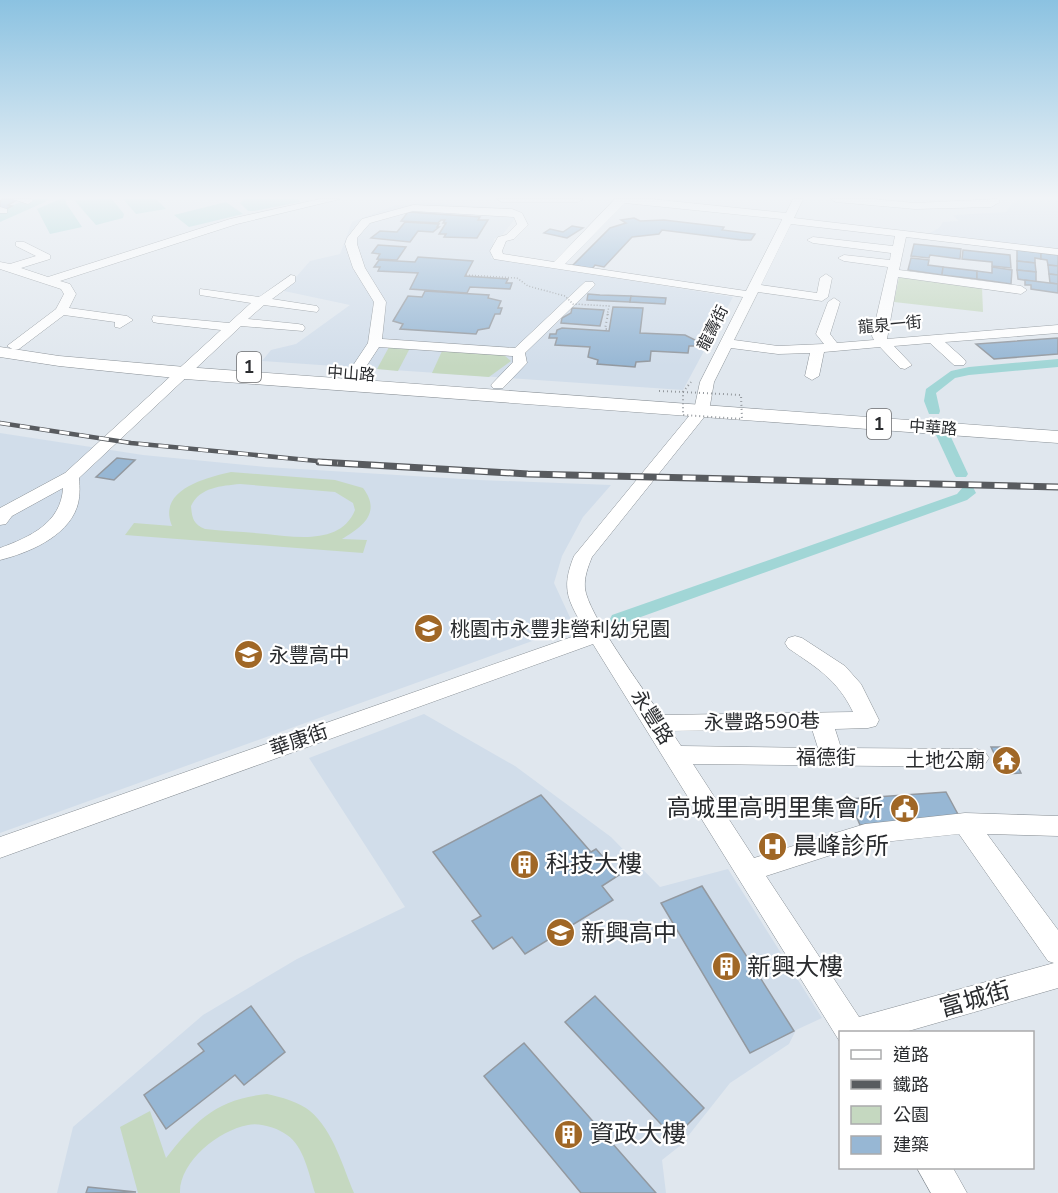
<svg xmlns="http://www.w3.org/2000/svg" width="1058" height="1193" font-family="'Nunito Sans','Noto Sans TC',sans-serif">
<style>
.built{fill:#d1ddea}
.green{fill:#c5d8c0;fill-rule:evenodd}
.water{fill:#a1d6d6}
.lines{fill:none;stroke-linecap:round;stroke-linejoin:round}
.canal{fill:#a1d6d6;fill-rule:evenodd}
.river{fill:#a1d6d6;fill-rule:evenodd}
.building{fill:#97b7d4;stroke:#9399a0;stroke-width:1.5}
.minor-casing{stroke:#888f95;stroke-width:1}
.major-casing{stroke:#888f95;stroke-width:1}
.path{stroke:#94999e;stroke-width:2;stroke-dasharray:1 3;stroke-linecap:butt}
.minor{fill:#fff;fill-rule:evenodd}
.major{fill:#fff;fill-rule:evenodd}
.rail-far1-casing{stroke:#585b5f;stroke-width:4.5}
.rail-casing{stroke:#585b5f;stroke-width:7}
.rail-far1{stroke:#fff;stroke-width:3;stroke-dasharray:10;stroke-linecap:butt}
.rail{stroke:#fff;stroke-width:4.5;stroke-dasharray:13;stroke-linecap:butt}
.path-bridge-far1{stroke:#94999e;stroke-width:1.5;stroke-dasharray:1 2;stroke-linecap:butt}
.path-bridge{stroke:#94999e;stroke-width:2;stroke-dasharray:1 3;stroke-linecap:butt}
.labels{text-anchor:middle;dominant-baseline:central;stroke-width:4.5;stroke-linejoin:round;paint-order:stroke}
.far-street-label{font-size:16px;fill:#2a2c2f;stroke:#fff}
.shield{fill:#fff;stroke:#6a6b6d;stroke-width:1.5}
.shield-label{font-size:18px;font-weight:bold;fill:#2a2c2f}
.poi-label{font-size:20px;fill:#2a2c2f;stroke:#fff;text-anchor:start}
.street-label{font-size:20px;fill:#2a2c2f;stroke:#fff}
.near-poi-label{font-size:24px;fill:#2a2c2f;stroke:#fff;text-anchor:start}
.near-street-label{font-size:24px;fill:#2a2c2f;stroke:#fff}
</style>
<rect width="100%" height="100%" fill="#e0e7ee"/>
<g class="built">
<polygon points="1016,199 1058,199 1058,249 928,234 939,228 943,222 959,221 953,215 1006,212"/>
<polygon points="433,203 515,209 514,220 503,234 494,239 491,258 733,297 683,390 262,361 271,350 296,344 350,305 284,291 310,261 340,254 352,222 396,205"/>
<polygon points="0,433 143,455 266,467 479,480 611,485 583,517 562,556 554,583 574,626 0,833"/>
<polygon points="424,714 515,766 611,837 660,887 728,869 822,1018 796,1030 789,1044 730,1083 681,1145 662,1160 666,1193 57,1193 73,1127 203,1015 297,959 405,907 309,758"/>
</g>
<g class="green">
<polygon points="899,277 982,287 983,312 894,302"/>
<polygon points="389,347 410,348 398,371 377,369"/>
<polygon points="442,351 504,355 511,361 489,377 432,373"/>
<path d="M231 472 335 480 363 488C382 513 362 527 342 539L367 540 363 553 125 535 134 523 172 526C157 490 205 478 231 472ZM240 484 335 492 353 503 355 510C341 545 296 537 266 534 246 532 225 531 205 529 193 524 192 518 191 506 200 487 221 486 240 484Z"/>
<path d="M267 1094C281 1097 299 1102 310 1111 333 1130 343 1167 354 1193H315C309 1175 304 1146 287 1135 278 1128 259 1122 248 1125 219 1130 179 1162 180 1193H138L120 1127 150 1111 166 1158C196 1120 217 1099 267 1094Z"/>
</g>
<g class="water">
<polygon points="60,199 66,199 66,203 82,227 50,234 37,209"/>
<polygon points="112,199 124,214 123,218 96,225 74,200"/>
<polygon points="123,199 156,199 166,209 136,214"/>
<polygon points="244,199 298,199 300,202 254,211 248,211 240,203"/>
<polygon points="226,202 243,214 189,227 174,215"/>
</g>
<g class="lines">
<g class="canal">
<polygon points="1058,359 1058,367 969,375 955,378 936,393 940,411 939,414 929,414 924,401 926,389 951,371 969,367"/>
<polygon points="943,431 950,435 968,474 966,477 956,477 954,474 936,435"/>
<polygon points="968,486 973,487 976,493 967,500 624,623 612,623 610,619 612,615 957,494 963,487"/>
</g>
<polygon class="river" points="27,199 48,199 45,202 0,222 0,211"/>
</g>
<g class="building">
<polygon points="3,199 11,199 17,200 8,205 12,206 6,209 0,209 0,201"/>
<polygon points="408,212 480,217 478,220 488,220 477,238 444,237 446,234 439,234 446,223 443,223 445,220 441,220 438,223 401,221"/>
<polygon points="634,218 640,221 664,220 724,227 722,230 755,234 751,240 742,240 662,230 659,234 632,237 604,267 595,265 592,269 573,265 610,228 626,223 621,220"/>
<polygon points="405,222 439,224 437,227 439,227 433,232 418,231 410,242 371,238 380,231 397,232"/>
<polygon points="572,226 583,228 567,238 544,233 550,229 563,232"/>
<polygon points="914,244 961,249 960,259 930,255 929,258 911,256"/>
<polygon points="378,245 406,247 397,260 377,259 380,254 372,253"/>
<polygon points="963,250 1010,255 1011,268 992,266 992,262 962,259"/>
<polygon points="1017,250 1041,253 1041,259 1035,258 1035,263 1017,261"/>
<polygon points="1041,253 1058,255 1058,266 1048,265 1047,260 1041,259"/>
<polygon points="418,257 473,261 465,276 508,279 506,283 512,283 510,289 470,287 467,293 410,289 418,273 378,271 380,267 374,267 379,260 415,262"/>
<polygon points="911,258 929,260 928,265 943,267 942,275 908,270"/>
<polygon points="1017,261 1035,263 1036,272 1017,270"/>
<polygon points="1048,265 1058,266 1058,275 1049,274"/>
<polygon points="943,267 977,271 977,279 942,275"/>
<polygon points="992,267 1012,270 1011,284 977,279 977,271 992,273"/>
<polygon points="1017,270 1036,272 1036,282 1018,279"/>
<polygon points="1049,274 1058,275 1058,284 1050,283"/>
<polygon points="1025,280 1058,284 1058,293 1031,289 1031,285 1025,285"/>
<polygon points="425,291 489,295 488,298 501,301 498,308 502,308 500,314 495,314 489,328 478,330 476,334 400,329 403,324 393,321 408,296 422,297"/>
<polygon points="588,294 600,295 631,296 630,302 587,300"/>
<polygon points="631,296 666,298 665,304 630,302"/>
<polygon points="613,307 643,308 640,333 685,335 697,341 697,346 689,346 688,353 651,351 650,361 636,362 635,367 597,364 598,360 588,357 590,347 555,345 557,338 549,338 550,334 556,334 557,330 562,328 609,331"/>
<polygon points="572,308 604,310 600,326 561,323 562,318 571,313"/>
<polygon points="1058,338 1058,354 994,359 976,344"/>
<polygon points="117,458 135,460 114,480 96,477"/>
<polygon points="991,747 1008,747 1021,773 1004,774"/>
<polygon points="946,792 960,818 860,825 849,799"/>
<polygon points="541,795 591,852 596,849 619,875 602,886 613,900 525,954 512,937 493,949 472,921 481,916 433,852"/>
<polygon points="702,886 794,1031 750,1053 661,903"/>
<polygon points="595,996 704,1108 674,1138 565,1022"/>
<polygon points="251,1006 285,1052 244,1085 235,1075 166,1129 144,1095 204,1051 198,1044"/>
<polygon points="524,1043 656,1193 581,1193 484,1076"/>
<polygon points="88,1187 136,1192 86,1193"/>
</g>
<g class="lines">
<defs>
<g id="minor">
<polygon points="13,199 32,199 33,201 28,204"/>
<polygon points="320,199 340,199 237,224 60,281 70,284 76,294 69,308 127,316 133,320 120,328 115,327 115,322 64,315 19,349 14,350 7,346 56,309 64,294 61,289 0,269 0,262 10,264 36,256 16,246 16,242 24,242 50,255 50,259 21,268 48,277 230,219"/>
<polygon points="497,199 583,199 578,202 502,202"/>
<path d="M615 199H651L786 213 793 199H803L794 218 1058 249V255L906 237 899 270 1021 286 1027 290 1021 294 898 277 887 339 1058 325V333L945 342 964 359 966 362 964 365H954L930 343 894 346 912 365 905 369 900 368 880 347 824 352 819 376 812 380 805 376 810 353 778 354 731 348 714 382 709 411 592 557C588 567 584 577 585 588 587 613 644 690 661 715L853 712C837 679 817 668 788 648L785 643 788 638 795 636 802 638 845 666 861 684 879 720 876 726 868 728 835 729 841 748 977 749 985 752 989 758 985 764 977 767 693 764 754 858 865 824 965 813 1058 816V836L987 834 1058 930V988L905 1032H840V1042L593 644 0 858V837L586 632C569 601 560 591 574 556L694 410 700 382 743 297 494 259 490 251 498 237 506 235 517 224 514 217 413 211 370 223 357 238V244L365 268 386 302 382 339 515 348 585 282H593L595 285 525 353 527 363 503 388H493L491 385 513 362V356L379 347 352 388 347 389 340 385 368 343 374 302 353 268 345 244 347 238 362 219 413 205 512 209 522 213 528 225 514 239 506 241 502 251 503 254 554 262ZM625 203 782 219V220L746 291 565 264ZM791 224 895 236 893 246 813 237 807 240 813 243 891 253 890 260 844 255 838 258 844 261 888 267 872 336 874 340 837 343 830 334 840 302 834 298 828 302 816 334 824 344 778 346 734 340 758 292 822 301 828 297 832 278 826 274 820 278 817 293 761 285ZM812 729 818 748 681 746 671 731ZM959 834 1048 961 1054 963 859 1017 766 876 865 844Z"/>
<polygon points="831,199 873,199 915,203 998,199 1000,202 991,207 915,209 836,202"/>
<polygon points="0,207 7,209 7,213 0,213"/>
<path d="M291 275 295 276V282L272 299 317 306 319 309 317 312 264 305 248 319 298 324 303 325 305 328 303 331 241 326 79 478C80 488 80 498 77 507 67 537 28 553 0 560V548C30 537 61 523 63 488L12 516 6 524 0 525V508L65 473 221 330 158 323 153 322 152 319 153 316 229 323 251 303 200 295V289L259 297Z"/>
<polygon points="917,1168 953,1168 967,1193 931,1193"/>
</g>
<polygon id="major" points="0,347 59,356 185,367 1058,431 1058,443 185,379 59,366 0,357"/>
</defs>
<use href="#minor" class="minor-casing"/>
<use href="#major" class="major-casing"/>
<polyline class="path" points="659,391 683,392 691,382"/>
<use href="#minor" class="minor"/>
<use href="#major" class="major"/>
<defs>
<polyline id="rail-far1" points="0,423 131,443 338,463"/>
<polyline id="rail" points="319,462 528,474 1058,487"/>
</defs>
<use href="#rail-far1" class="rail-far1-casing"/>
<use href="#rail" class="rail-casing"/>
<use href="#rail-far1" class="rail-far1"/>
<use href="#rail" class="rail"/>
<polyline class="path-bridge-far1" points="466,275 517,278 528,286 565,296 573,304 609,306 607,316"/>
<g class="path-bridge">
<polyline points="608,314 605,329 609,329"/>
<polygon points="683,392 741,395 742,419 683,415"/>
</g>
</g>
<linearGradient id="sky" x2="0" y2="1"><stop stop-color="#8bc2e1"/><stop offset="0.54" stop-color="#f1f4f7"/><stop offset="1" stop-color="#f1f4f7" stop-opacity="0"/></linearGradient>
<rect width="1058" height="366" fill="url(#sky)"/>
<defs>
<symbol id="school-disc" viewBox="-11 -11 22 22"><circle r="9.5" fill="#a06726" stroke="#fff"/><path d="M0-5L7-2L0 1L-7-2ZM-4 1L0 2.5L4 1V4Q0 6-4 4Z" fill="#fff"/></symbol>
<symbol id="temple-disc" viewBox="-11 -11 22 22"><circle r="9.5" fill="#a06726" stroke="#fff"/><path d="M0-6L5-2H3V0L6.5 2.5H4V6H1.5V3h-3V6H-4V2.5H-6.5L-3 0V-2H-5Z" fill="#fff"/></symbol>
<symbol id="civic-disc" viewBox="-11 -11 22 22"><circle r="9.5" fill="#a06726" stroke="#fff"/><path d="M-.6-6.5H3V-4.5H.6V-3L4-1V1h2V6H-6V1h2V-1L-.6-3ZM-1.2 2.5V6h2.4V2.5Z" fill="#fff"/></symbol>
<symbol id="hospital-disc" viewBox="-11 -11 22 22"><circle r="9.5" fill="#a06726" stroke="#fff"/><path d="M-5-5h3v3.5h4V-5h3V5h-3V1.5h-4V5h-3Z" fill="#fff"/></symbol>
<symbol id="building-disc" viewBox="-11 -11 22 22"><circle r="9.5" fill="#a06726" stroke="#fff"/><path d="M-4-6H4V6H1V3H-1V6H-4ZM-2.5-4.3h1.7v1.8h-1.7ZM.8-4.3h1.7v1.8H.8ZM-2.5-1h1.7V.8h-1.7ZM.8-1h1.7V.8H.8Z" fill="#fff"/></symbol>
</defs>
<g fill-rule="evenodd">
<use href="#school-disc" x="412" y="612" width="33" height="33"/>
<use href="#school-disc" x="232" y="638" width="33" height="33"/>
<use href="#temple-disc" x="990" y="744" width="33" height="33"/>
<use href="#civic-disc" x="888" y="792" width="33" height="33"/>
<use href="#hospital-disc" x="756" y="830" width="33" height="33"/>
<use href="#building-disc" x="508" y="848" width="33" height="33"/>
<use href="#school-disc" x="544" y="916" width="33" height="33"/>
<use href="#building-disc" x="710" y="950" width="33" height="33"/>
<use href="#building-disc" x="552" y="1118" width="33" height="33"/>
</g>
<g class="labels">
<g class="far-street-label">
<text transform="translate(890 325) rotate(-5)">龍泉一街</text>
<text transform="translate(713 328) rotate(-63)">龍壽街</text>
<text transform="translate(351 374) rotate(4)">中山路</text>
<text transform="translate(933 428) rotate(4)">中華路</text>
</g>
<g class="shield">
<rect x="237" y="352" width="24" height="30" rx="4.5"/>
<rect x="867" y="409" width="24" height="30" rx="4.5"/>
</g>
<g class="shield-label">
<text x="249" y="367">1</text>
<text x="879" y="424">1</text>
</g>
<g class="poi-label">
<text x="450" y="629">桃園市永豐非營利幼兒園</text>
<text x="269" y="655">永豐高中</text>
<text x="985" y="760" text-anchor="end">土地公廟</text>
</g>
<g class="street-label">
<text transform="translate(652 717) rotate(58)">永豐路</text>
<text transform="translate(762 722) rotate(-1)">永豐路590巷</text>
<text transform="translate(299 740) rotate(-19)">華康街</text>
<text x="826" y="757">福德街</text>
</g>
<g class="near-poi-label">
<text x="883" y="808" text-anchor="end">高城里高明里集會所</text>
<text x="793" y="846">晨峰診所</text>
<text x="546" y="864">科技大樓</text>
<text x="581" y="933">新興高中</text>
<text x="747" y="967">新興大樓</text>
<text x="590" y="1134">資政大樓</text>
</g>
<g class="near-street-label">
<text transform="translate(975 999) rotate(-16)">富城街</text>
</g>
</g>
<rect x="839" y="1031" width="195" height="138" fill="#ffffff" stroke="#aaabac" stroke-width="1.5"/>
<rect x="851" y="1050" width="30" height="9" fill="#ffffff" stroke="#aaabac" stroke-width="1.5"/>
<text x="893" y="1061" font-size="18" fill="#2a2c2f">道路</text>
<rect x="851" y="1080" width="30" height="9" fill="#585b5f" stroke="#aaabac" stroke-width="1.5"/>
<text x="893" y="1091" font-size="18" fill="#2a2c2f">鐵路</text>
<rect x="851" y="1106" width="30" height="18" fill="#c5d8c0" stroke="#aaabac" stroke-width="1.5"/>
<text x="893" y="1121" font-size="18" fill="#2a2c2f">公園</text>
<rect x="851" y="1136" width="30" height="18" fill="#97b7d4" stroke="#aaabac" stroke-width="1.5"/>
<text x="893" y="1151" font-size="18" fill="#2a2c2f">建築</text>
</svg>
